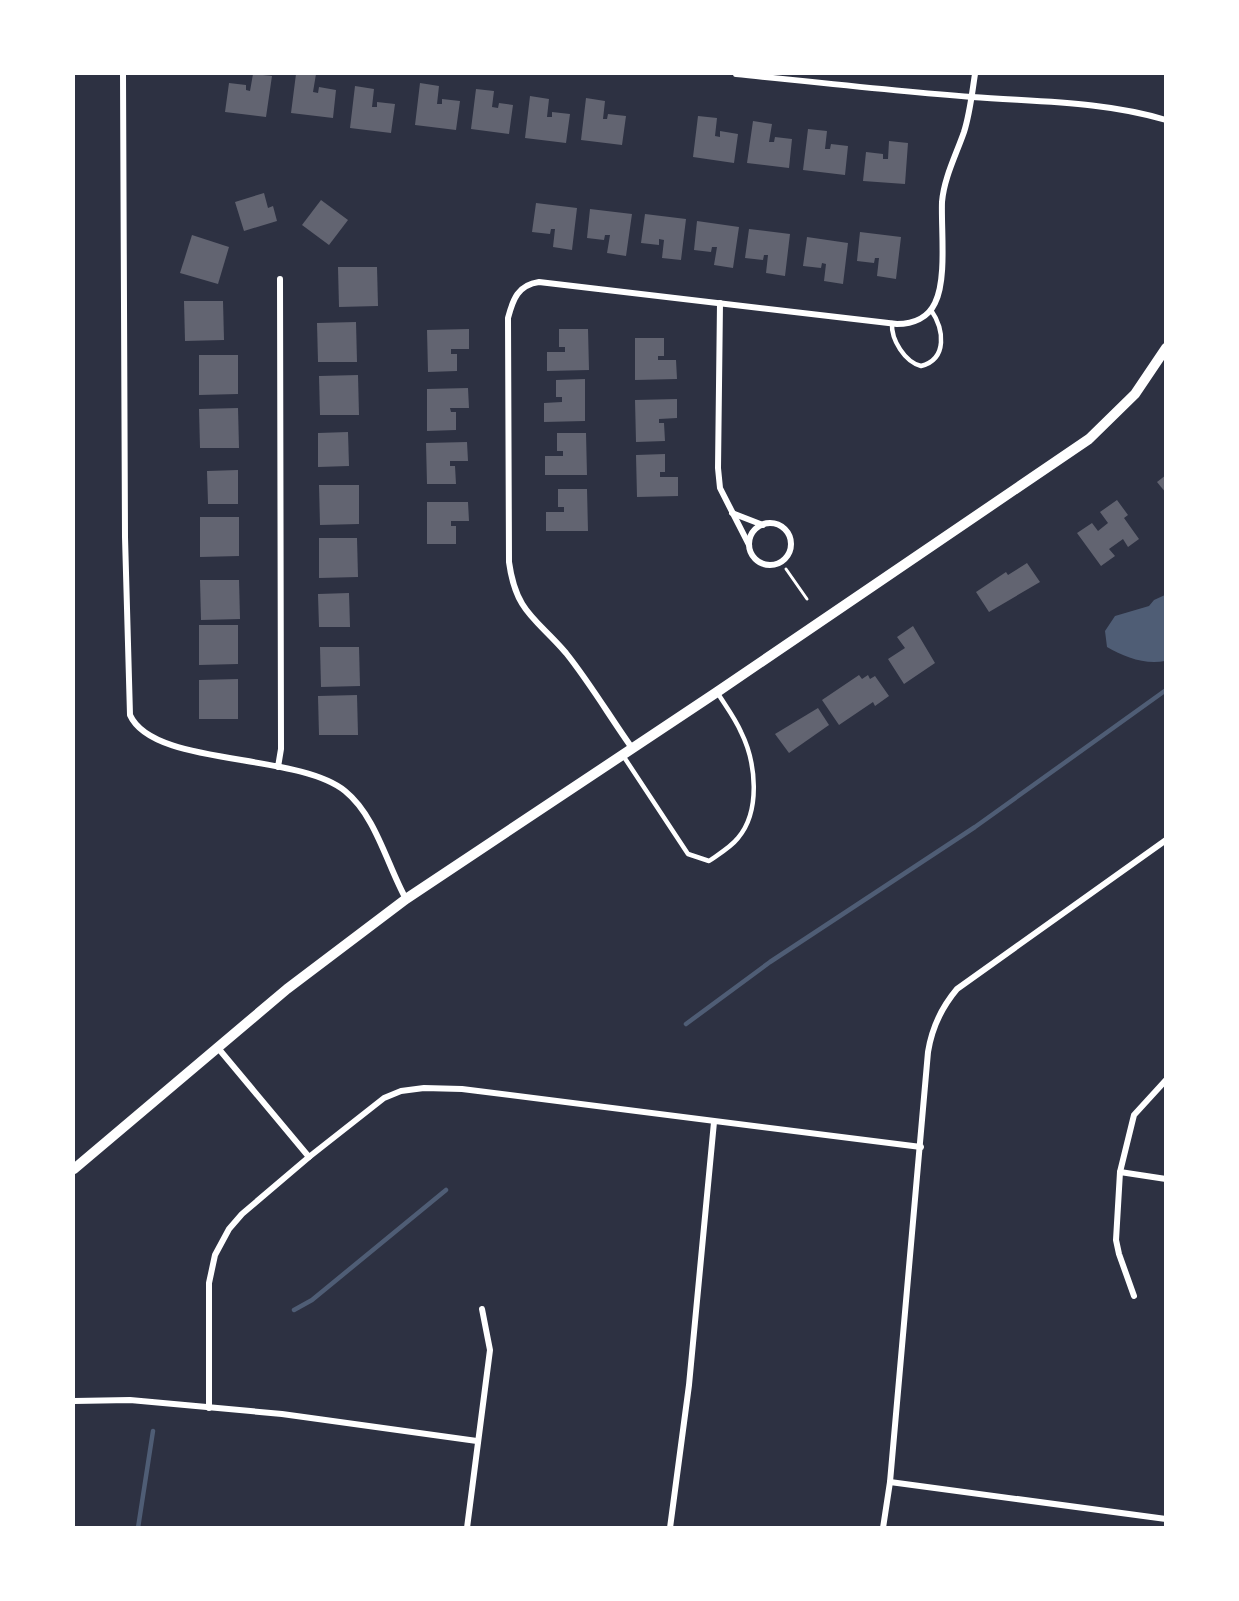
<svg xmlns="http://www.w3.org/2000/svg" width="1239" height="1601" font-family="'Noto Serif',serif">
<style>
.water{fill:#4f5d75}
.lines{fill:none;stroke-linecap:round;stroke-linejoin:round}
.stream{stroke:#4f5d75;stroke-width:4.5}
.building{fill:#626471}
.path{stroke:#fff;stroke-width:3}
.service{stroke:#fff;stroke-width:4.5}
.minor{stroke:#fff;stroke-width:6}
.tertiary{stroke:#fff;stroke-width:10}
</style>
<rect width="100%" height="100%" fill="#2d3142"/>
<path class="water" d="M1165 595V661C1145 665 1124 657 1107 647L1105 631 1115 616 1149 606 1154 600Z"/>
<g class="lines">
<g class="stream">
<polyline points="686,1024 770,962 975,827 1166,690"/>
<polyline points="294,1310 312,1300 446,1190"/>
<polyline points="138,1528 153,1431"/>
</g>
</g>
<g class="building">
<polygon points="253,74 272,76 266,117 225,112 229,83 246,85 246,90 250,91"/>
<polygon points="296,74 316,74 313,92 318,93 319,87 336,90 333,118 291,113"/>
<polygon points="420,83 439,86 437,104 442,104 442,99 460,101 456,130 415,125"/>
<polygon points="355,86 374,89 372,107 377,107 377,102 395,104 391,133 350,128"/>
<polygon points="476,89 494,91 492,107 498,108 499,103 513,105 509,134 471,129"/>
<polygon points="530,96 549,99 547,117 552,117 552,112 570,114 566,143 525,138"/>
<polygon points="586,98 605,101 603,119 607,119 608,114 626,116 622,145 581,140"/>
<polygon points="698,116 717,118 715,136 720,137 720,131 738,134 734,163 693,157"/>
<polygon points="753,121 772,124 769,142 774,142 775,137 792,139 789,168 747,163"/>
<polygon points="808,129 827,131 825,149 830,149 831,144 848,146 845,175 803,170"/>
<polygon points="889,141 908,143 905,184 863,181 866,152 883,154 883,159 888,159"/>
<polygon points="264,193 268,208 273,206 277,221 244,231 235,202"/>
<polygon points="321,200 348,220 329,245 302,225"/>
<polygon points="536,203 577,208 572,250 553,247 555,229 551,229 550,234 532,232"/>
<polygon points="590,209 632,214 626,256 607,253 610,235 605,235 604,240 587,238"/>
<polygon points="645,214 686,219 681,260 662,258 664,240 659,239 659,245 641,243"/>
<polygon points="697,221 739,227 733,268 714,265 717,247 712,247 711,252 694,250"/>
<polygon points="749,229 790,234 785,276 766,273 768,255 764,255 763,260 745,258"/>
<polygon points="860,232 901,237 896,279 877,276 879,258 875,258 874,263 857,261"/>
<polygon points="192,235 229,247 218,284 180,273"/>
<polygon points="807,237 848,243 843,284 824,281 826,264 822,263 821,268 803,266"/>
<polygon points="338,267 377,267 378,306 339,307"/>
<polygon points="184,301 223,301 224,340 185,341"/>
<polygon points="356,322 357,362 318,362 317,323"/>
<polygon points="469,329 469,349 451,349 451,354 457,354 457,371 428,372 427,330"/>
<polygon points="559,329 588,329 589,370 547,371 547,352 565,352 565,347 559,347"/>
<polygon points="635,338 664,338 664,356 658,356 658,360 676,360 677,379 635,380"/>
<polygon points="199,355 238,355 238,394 199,395"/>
<polygon points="358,375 359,415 320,415 319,376"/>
<polygon points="585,379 585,421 544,422 544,403 562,402 562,397 556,397 556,380"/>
<polygon points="468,388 469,408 450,408 451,412 456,412 456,430 427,431 427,389"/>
<polygon points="677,399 677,418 659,419 659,423 664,423 665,441 636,442 635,400"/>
<polygon points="238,408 239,448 200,448 199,409"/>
<polygon points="348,432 349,466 318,467 318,433"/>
<polygon points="557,433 586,433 587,475 545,475 545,456 563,456 563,451 557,451"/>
<polygon points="467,442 468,461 450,461 450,466 455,466 456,484 427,484 426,443"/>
<polygon points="665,454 665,472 660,472 660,477 678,477 678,496 637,497 636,455"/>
<polygon points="238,470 238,504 208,504 207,471"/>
<polygon points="1166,475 1166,493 1157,482"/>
<polygon points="319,485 359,485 359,524 320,525"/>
<polygon points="558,489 587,489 588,531 546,531 546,512 564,512 564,507 558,507"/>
<polygon points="1117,500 1128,515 1124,518 1139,539 1128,547 1123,539 1109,549 1115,556 1101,566 1077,533 1092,523 1098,531 1108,523 1100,512"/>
<polygon points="427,502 468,502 469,521 451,521 451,526 456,526 456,544 427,544"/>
<polygon points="200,517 239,517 239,556 200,557"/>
<polygon points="319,538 357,538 358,577 319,578"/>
<polygon points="1027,563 1040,582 989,612 976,592 1006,572 1008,575"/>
<polygon points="200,580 239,580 240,619 201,620"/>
<polygon points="349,593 350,627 319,627 318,594"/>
<polygon points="199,625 238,625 238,664 199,665"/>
<polygon points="913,626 935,663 904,684 888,659 905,648 897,637"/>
<polygon points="320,647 359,647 360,686 321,687"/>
<polygon points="859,675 862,679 868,675 870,679 875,676 889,696 875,706 873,702 839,725 822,700"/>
<polygon points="238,679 238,719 199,719 199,680"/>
<polygon points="357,695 358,735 319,735 318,696"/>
<polygon points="818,708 829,725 789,753 775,734"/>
</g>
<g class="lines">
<polyline class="path" points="786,569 807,599"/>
<g class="service">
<path d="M892 323C891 340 905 362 921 366 948 359 944 329 931 310"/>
<path d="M622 754 688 854 709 861C719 854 731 847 738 838 761 811 756 762 741 732 735 718 725 705 717 692"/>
</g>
<g class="minor">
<path d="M123 74 125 537 130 715C153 767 297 752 345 791 376 816 387 865 406 899"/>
<path d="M736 74C814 82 893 91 972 97 1036 102 1103 101 1166 120"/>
<polyline points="720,303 718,468 720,488 749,545"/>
<polyline points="732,513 763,525"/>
<circle cx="770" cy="544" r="21"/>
<path d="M632 748C610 717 590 683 566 653 536 618 516 613 509 562L508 318C513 299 518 285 539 282L897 324C913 324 928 318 935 303 947 279 941 230 942 202 944 178 956 155 964 132 970 113 972 93 975 74"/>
<polyline points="278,767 281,749 280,279"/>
<polyline points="218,1048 309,1157"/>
<polyline points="1120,1172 1166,1179"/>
<polyline points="1134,1296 1119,1254 1116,1240 1120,1172 1134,1115 1166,1080"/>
<polyline points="74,1401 130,1400 282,1414 477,1441"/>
<polyline points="209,1408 209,1283 215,1255 229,1229 242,1214 309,1157 384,1098 401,1091 424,1088 462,1089 921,1147"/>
<polyline points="890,1482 1166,1519"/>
<polyline points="467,1528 490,1350 482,1309"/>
<polyline points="670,1528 689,1385 714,1122"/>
<path d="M883 1528 890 1482 928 1052C932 1027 941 1008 957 989L1166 840"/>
</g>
<polyline class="tertiary" points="74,1169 287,989 406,899 717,692 1089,439 1135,394 1166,348"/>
</g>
<rect width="1239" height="1601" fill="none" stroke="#ffffff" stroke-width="150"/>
</svg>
